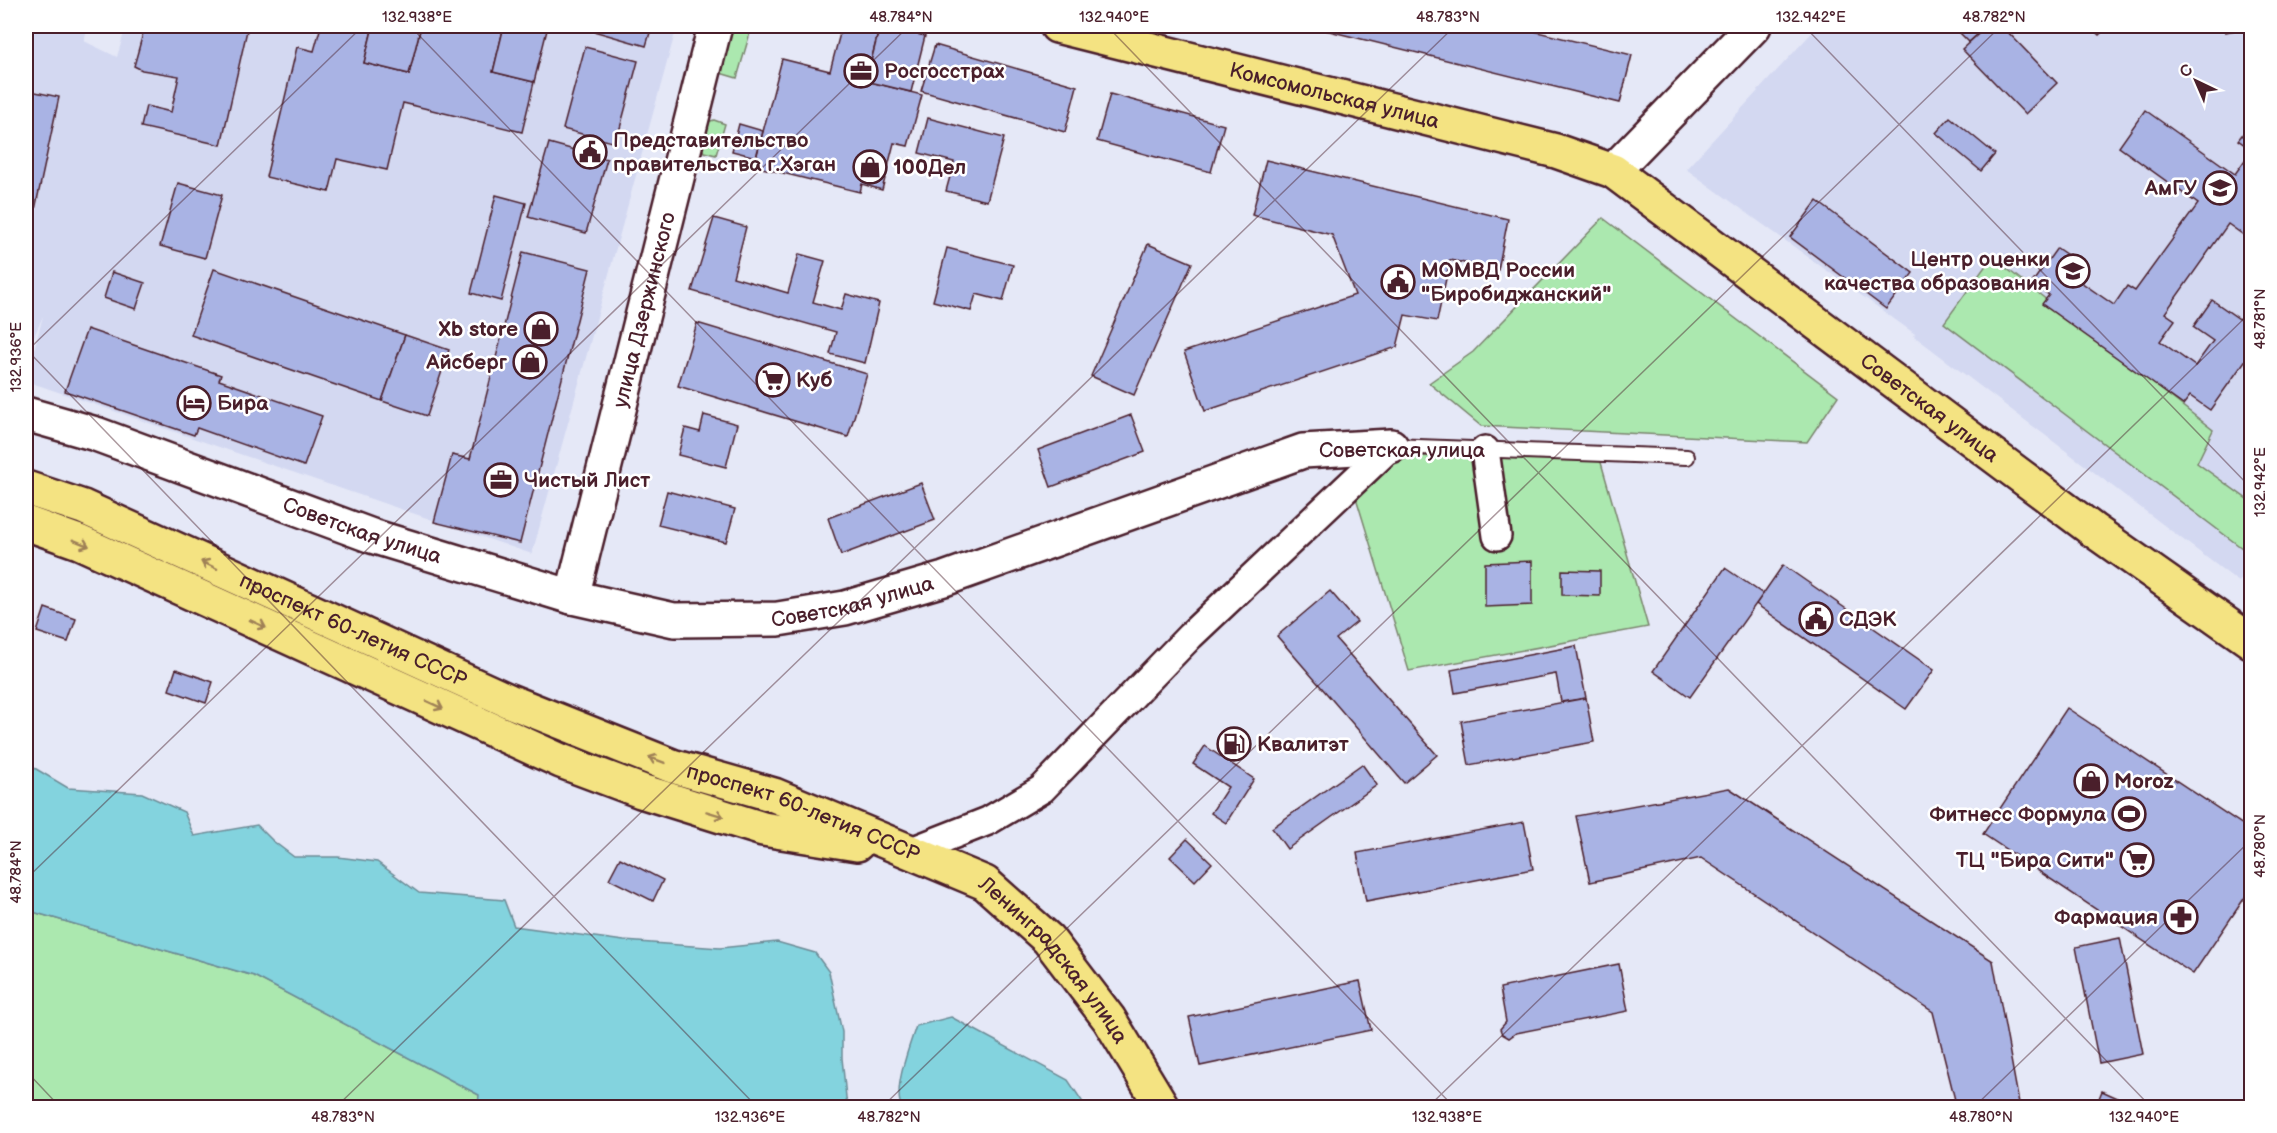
<svg xmlns="http://www.w3.org/2000/svg" width="2277" height="1133" font-family="'Balsamiq Sans',sans-serif">
<style>
.built{fill:#d3d8f1}
.green{fill:#abe8af;stroke:#7a846d;stroke-width:1.5}
.water{fill:#83d3de;stroke:#6c8b96;stroke-width:1.5}
.building{fill:#a9b3e4;stroke:#4a1f2b;stroke-width:1.5}
.lines{fill:none;stroke-linecap:round;stroke-linejoin:round}
.lane-casing{stroke:#4a1f2b;stroke-width:18}
.street-casing{stroke:#4a1f2b;stroke-width:32}
.secondary-casing{stroke:#4a1f2b;stroke-width:38}
.primary-casing{stroke:#4a1f2b;stroke-width:38}
.lane{stroke:#fff;stroke-width:14}
.street{stroke:#fff;stroke-width:27}
.secondary{stroke:#fff;stroke-width:33}
.primary{stroke:#f4e382;stroke-width:33}
.oneway{stroke:#9f8156}
.ticks{fill:none;stroke:#4a1f2b;stroke-width:1.5;stroke-opacity:0.45}
.labels{text-anchor:middle;dominant-baseline:central;stroke-width:5;stroke-linejoin:round;paint-order:stroke}
.poi-label{font-size:21px;font-weight:bold;fill:#4a1f2b;stroke:#fff;text-anchor:start}
.street-label{font-size:21px;fill:#4a1f2b;stroke:#fff}
.neatline{fill:none;stroke:#4a1f2b;stroke-width:2}
.ticks-label{font-size:15px;text-anchor:middle;fill:#4a1f2b}
</style>
<rect width="100%" height="100%" fill="#e5e8f7"/>
<filter id="ink" filterUnits="userSpaceOnUse"><feTurbulence type="fractalNoise" baseFrequency=".0167" numOctaves="2"/><feDisplacementMap in="SourceGraphic" scale="12" xChannelSelector="R" yChannelSelector="G"/><feConvolveMatrix kernelMatrix="1 2 1 2 8 2 1 2 1" color-interpolation-filters="sRGB"/></filter>
<g filter="url(#ink)">
<g class="built">
<polygon points="26,26 88,26 84,41 117,57 126,26 677,26 532,554 26,381 43,316 26,355"/>
<polygon points="1818,26 2251,26 2252,565 2239,582 1914,336 1915,334 1686,169"/>
</g>
<g class="green">
<polygon points="734,26 752,26 737,78 720,73"/>
<polygon points="714,120 725,124 716,155 704,152 701,147 707,122"/>
<polygon points="1603,218 1838,396 1807,442 1481,426 1429,383 1473,352"/>
<polygon points="1992,257 2213,430 2197,463 2251,502 2251,535 2242,548 1944,323"/>
<polygon points="1343,455 1600,459 1648,627 1409,671"/>
<polygon points="26,910 254,976 479,1095 478,1107 26,1107"/>
</g>
<g class="water">
<polygon points="26,763 68,788 142,793 184,812 194,836 257,825 273,841 294,857 338,857 377,862 419,893 504,900 514,926 624,941 720,948 777,942 815,953 829,972 842,1032 842,1058 847,1107 478,1107 479,1095 254,976 26,910"/>
<path d="M951 1017 1068 1080 1086 1107H902C892 1091 910 1044 916 1026Z"/>
</g>
<g class="building">
<polygon points="145,26 248,26 221,145 141,127 146,106 171,112 179,76 142,70 134,66"/>
<polygon points="321,26 373,26 364,63 409,74 421,26 504,26 493,72 534,82 522,132 403,103 387,170 337,159 329,192 266,177 297,47 314,51"/>
<polygon points="373,26 421,26 409,74 364,63"/>
<polygon points="504,26 548,26 534,82 493,72"/>
<polygon points="591,26 652,26 646,46 590,30"/>
<polygon points="842,26 865,26 879,29 866,81 922,95 908,146 894,143 882,190 862,184 860,192 754,166 782,59 830,71"/>
<polygon points="880,26 925,36 911,92 866,81"/>
<polygon points="1309,26 1513,26 1632,55 1620,103"/>
<polygon points="1953,26 1987,26 1969,42"/>
<polygon points="1987,26 2002,26 2057,83 2025,114 1962,49"/>
<polygon points="2089,26 2109,26 2099,35"/>
<polygon points="2230,26 2252,26 2252,27 2226,32"/>
<polygon points="935,45 1077,86 1065,132 921,91"/>
<polygon points="585,47 638,61 616,143 563,129"/>
<polygon points="26,90 59,97 26,252"/>
<polygon points="1110,94 1224,125 1211,172 1097,141"/>
<polygon points="2145,110 2235,174 2252,150 2252,241 2228,224 2165,313 2175,320 2160,341 2195,366 2213,341 2193,327 2212,300 2252,328 2252,351 2210,410 2190,396 2183,405 2042,304 2049,295 2032,283 2057,248 2086,268 2078,280 2114,305 2127,286 2135,291 2198,204 2119,147"/>
<polygon points="1950,117 1995,154 1981,171 1936,133"/>
<polygon points="928,118 1004,138 987,201 946,191 954,162 919,153"/>
<polygon points="2252,122 2252,150 2238,140"/>
<polygon points="739,124 763,131 756,157 732,151"/>
<polygon points="549,143 607,159 586,233 528,217"/>
<polygon points="1266,160 1508,219 1498,270 1450,260 1437,321 1405,315 1397,347 1205,411 1184,352 1355,295 1332,235 1252,215"/>
<polygon points="178,183 222,195 205,258 160,246"/>
<polygon points="496,195 526,203 501,301 471,293"/>
<polygon points="1817,201 1913,273 1886,309 1790,237"/>
<polygon points="714,218 746,227 733,277 788,293 799,254 825,261 813,302 841,310 846,294 879,303 865,363 830,354 836,332 692,291"/>
<polygon points="1148,244 1192,263 1134,395 1091,376"/>
<polygon points="947,248 1013,265 1003,301 976,294 971,311 933,301"/>
<polygon points="523,252 590,269 520,543 434,522 452,455 470,459"/>
<polygon points="214,269 405,335 382,401 191,335"/>
<polygon points="112,272 145,283 136,309 104,298"/>
<polygon points="697,323 867,374 848,437 678,386"/>
<polygon points="87,329 221,375 219,380 322,416 304,466 197,428 194,435 65,391"/>
<polygon points="405,335 449,350 427,416 382,401"/>
<polygon points="704,415 737,424 726,467 678,455 685,428 700,432"/>
<polygon points="1131,415 1145,452 1051,487 1038,450"/>
<polygon points="921,483 935,520 841,555 828,518"/>
<polygon points="667,491 735,509 726,542 658,525"/>
<polygon points="1532,561 1532,605 1485,607 1485,563"/>
<polygon points="1783,565 1934,670 1906,709 1756,604"/>
<polygon points="1725,568 1763,594 1690,697 1653,671"/>
<polygon points="1562,570 1600,571 1600,596 1562,595"/>
<polygon points="1330,591 1357,622 1336,639 1437,755 1404,783 1277,636"/>
<polygon points="45,608 76,619 68,642 37,632"/>
<polygon points="1576,646 1586,698 1561,702 1556,674 1455,693 1451,670"/>
<polygon points="176,669 213,682 206,703 169,690"/>
<polygon points="1586,698 1594,742 1469,765 1461,721"/>
<polygon points="2067,708 2252,831 2252,887 2193,974 1983,834"/>
<polygon points="1205,746 1254,779 1226,823 1211,813 1228,787 1193,764"/>
<polygon points="1362,764 1377,785 1287,849 1272,828"/>
<polygon points="1729,788 1993,961 2019,1103 1994,1108 1957,1108 1933,1012 1701,858 1590,882 1576,816"/>
<polygon points="1524,822 1533,869 1366,901 1357,853"/>
<polygon points="1187,839 1212,863 1195,881 1170,857"/>
<polygon points="620,858 663,880 653,901 609,879"/>
<polygon points="2120,938 2143,1054 2099,1063 2076,947"/>
<polygon points="1619,964 1628,1011 1516,1033 1509,1038 1502,1034 1500,1029 1506,1022 1500,988"/>
<polygon points="1360,981 1371,1030 1200,1066 1189,1017"/>
<polygon points="2102,1091 2140,1108 2095,1108"/>
</g>
<g class="lines">
<defs>
<polyline id="lane" points="1391,446 1687,457"/>
<g id="street">
<polyline points="1485,450 1497,536"/>
<polyline points="909,852 988,821 1042,789 1190,636 1391,446"/>
</g>
<g id="secondary">
<polyline points="1613,171 1754,26"/>
<path id="s1" d="M26 414 96 434 372 536 572 597 674 620 778 619 845 608 944 579 1303 451 1391 446"/>
<path id="s2" d="M572 597 715 26"/>
</g>
<g id="primary">
<path id="s3" d="M1057 26 1556 151 1613 171 2093 530 2252 642"/>
<path id="s4" d="M26 488 83 507 509 701 672 766 774 795 985 883 1048 939 1109 1019 1163 1108"/>
<polyline points="26,523 79,542 561,761 641,791 763,829 857,844"/>
</g>
</defs>
<use href="#lane" class="lane-casing"/>
<use href="#street" class="street-casing"/>
<use href="#secondary" class="secondary-casing"/>
<use href="#primary" class="primary-casing"/>
<use href="#lane" class="lane"/>
<use href="#street" class="street"/>
<use href="#secondary" class="secondary"/>
<use href="#primary" class="primary"/>
</g>
<defs><path id="oneway-shaft" d="M-6 0H5M1.5-3L5.5 0L1.5 3" fill="none" stroke-width="1.6" stroke-linecap="round" stroke-linejoin="round" transform="scale(1.5)"/></defs>
<g class="oneway">
<use href="#oneway-shaft" transform="translate(81 543) rotate(22)"/>
<use href="#oneway-shaft" transform="translate(209 565) rotate(-155)"/>
<use href="#oneway-shaft" transform="translate(258 624) rotate(25)"/>
<use href="#oneway-shaft" transform="translate(435 705) rotate(25)"/>
<use href="#oneway-shaft" transform="translate(657 760) rotate(-159)"/>
<use href="#oneway-shaft" transform="translate(715 814) rotate(17)"/>
</g>
</g>
<path class="ticks" d="M410 26 1455 1108M1107 26 2152 1108M1804 26 2252 489M26 349 758 1108M26 352 363 26M26 879 909 26M26 1071 61 1108M335 1108 1455 26M881 1108 2001 26M1427 1108 2252 311M1973 1108 2252 839"/>
<defs>
<symbol id="office-ring" viewBox="-11 -11 22 22"><circle r="9.5" fill="#fff" stroke="#4a1f2b" stroke-width="1.5"/><path d="M-6-3h4V-5.5h4V-3h4V5H-6ZM-1-4.5V-3h2v-1.5ZM-6 0V1H6V0Z" fill="#4a1f2b"/></symbol>
<symbol id="civic-ring" viewBox="-11 -11 22 22"><circle r="9.5" fill="#fff" stroke="#4a1f2b" stroke-width="1.5"/><path d="M-.6-6.5H3V-4.5H.6V-3L4-1V1h2V6H-6V1h2V-1L-.6-3ZM-1.2 2.5V6h2.4V2.5Z" fill="#4a1f2b"/></symbol>
<symbol id="shop-ring" viewBox="-11 -11 22 22"><circle r="9.5" fill="#fff" stroke="#4a1f2b" stroke-width="1.5"/><path d="M-5-2.5h2.3a2.7 3.5 0 0 1 5.4 0H5L5.5 6h-11ZM-1.5-2.5h3a1.5 2.3 0 0 0-3 0Z" fill="#4a1f2b"/></symbol>
<symbol id="university-ring" viewBox="-11 -11 22 22"><circle r="9.5" fill="#fff" stroke="#4a1f2b" stroke-width="1.5"/><path d="M0-5L7-2L0 1L-7-2ZM-4 1L0 2.5L4 1V4Q0 6-4 4Z" fill="#4a1f2b"/></symbol>
<symbol id="supermarket-ring" viewBox="-11 -11 22 22"><circle r="9.5" fill="#fff" stroke="#4a1f2b" stroke-width="1.5"/><path d="M-6-5.5h2.5l.6 2H6L4.5 2H-2.5L-4.4-4H-6ZM-1.5 3.2a1.3 1.3 0 1 0 .1 0ZM3 3.2a1.3 1.3 0 1 0 .1 0Z" fill="#4a1f2b"/></symbol>
<symbol id="hotel-ring" viewBox="-11 -11 22 22"><circle r="9.5" fill="#fff" stroke="#4a1f2b" stroke-width="1.5"/><path d="M-6-4.5h1.5V1H6V5H4.5V3h-9V5H-6ZM-4 0a1.8 1.8 0 1 1 3.6 0ZM.5 0V-2.5h3Q6-2.5 6 0Z" fill="#4a1f2b"/></symbol>
<symbol id="fuel-ring" viewBox="-11 -11 22 22"><circle r="9.5" fill="#fff" stroke="#4a1f2b" stroke-width="1.5"/><path d="M-5.5-6h7V0h2V4h1.3V-2.5L3-4.5l.8-.8L6-3V5H2.5V1h-1V6h-7ZM-4.2-4.7v3.2H.2V-4.7Z" fill="#4a1f2b"/></symbol>
<symbol id="stadium-ring" viewBox="-11 -11 22 22"><circle r="9.5" fill="#fff" stroke="#4a1f2b" stroke-width="1.5"/><path d="M0-5a6.5 5 0 1 0 0 10a6.5 5 0 1 0 0-10ZM-3.5-1.8h7v3.6h-7Z" fill="#4a1f2b"/></symbol>
<symbol id="pharmacy-ring" viewBox="-11 -11 22 22"><circle r="9.5" fill="#fff" stroke="#4a1f2b" stroke-width="1.5"/><path d="M-2-6h4v4h4v4h-4v4h-4v-4h-4v-4h4Z" fill="#4a1f2b"/></symbol>
</defs>
<g fill-rule="evenodd">
<use href="#office-ring" x="842" y="52" width="38" height="38"/>
<use href="#civic-ring" x="571" y="133" width="38" height="38"/>
<use href="#shop-ring" x="851" y="148" width="38" height="38"/>
<use href="#university-ring" x="2201" y="169" width="38" height="38"/>
<use href="#university-ring" x="2054" y="252" width="38" height="38"/>
<use href="#civic-ring" x="1379" y="263" width="38" height="38"/>
<use href="#shop-ring" x="522" y="310" width="38" height="38"/>
<use href="#shop-ring" x="511" y="343" width="38" height="38"/>
<use href="#supermarket-ring" x="754" y="361" width="38" height="38"/>
<use href="#hotel-ring" x="175" y="384" width="38" height="38"/>
<use href="#office-ring" x="482" y="461" width="38" height="38"/>
<use href="#civic-ring" x="1797" y="600" width="38" height="38"/>
<use href="#fuel-ring" x="1215" y="725" width="38" height="38"/>
<use href="#shop-ring" x="2072" y="762" width="38" height="38"/>
<use href="#stadium-ring" x="2110" y="795" width="38" height="38"/>
<use href="#supermarket-ring" x="2118" y="841" width="38" height="38"/>
<use href="#pharmacy-ring" x="2162" y="898" width="38" height="38"/>
</g>
<g class="labels">
<g class="poi-label">
<text x="884" y="71">Росгосстрах</text>
<text x="613" y="140">Представительство<tspan x="613" dy="24">правительства г.Хэган</tspan></text>
<text x="893" y="167">100Дел</text>
<text x="2197" y="188" text-anchor="end">АмГУ</text>
<text x="2050" y="259" text-anchor="end">Центр оценки<tspan x="2050" dy="24">качества образования</tspan></text>
<text x="1421" y="270">МОМВД России<tspan x="1421" dy="24">"Биробиджанский"</tspan></text>
<text x="518" y="329" text-anchor="end">Xb store</text>
<text x="507" y="362" text-anchor="end">Айсберг</text>
<text x="796" y="380">Куб</text>
<text x="217" y="403">Бира</text>
<text x="524" y="480">Чистый Лист</text>
<text x="1839" y="619">СДЭК</text>
<text x="1257" y="744">Квалитэт</text>
<text x="2114" y="781">Moroz</text>
<text x="2106" y="814" text-anchor="end">Фитнесс Формула</text>
<text x="2114" y="860" text-anchor="end">ТЦ "Бира Сити"</text>
<text x="2158" y="917" text-anchor="end">Фармация</text>
</g>
<g class="street-label">
<text stroke="none"><textPath href="#s3" startOffset="286">Комсомольская улица</textPath></text>
<text stroke="none"><textPath href="#s2" startOffset="296">улица Дзержинского</textPath></text>
<text stroke="none"><textPath href="#s3" startOffset="970">Советская улица</textPath></text>
<text x="1402" y="450">Советская улица</text>
<text stroke="none"><textPath href="#s1" startOffset="356">Советская улица</textPath></text>
<text stroke="none"><textPath href="#s1" startOffset="861">Советская улица</textPath></text>
<text stroke="none"><textPath href="#s4" startOffset="357">проспект 60-летия СССР</textPath></text>
<text stroke="none"><textPath href="#s4" startOffset="843">проспект 60-летия СССР</textPath></text>
<text stroke="none"><textPath href="#s4" startOffset="1142">Ленинградская улица</textPath></text>
</g>
</g>
<rect width="2277" height="1133" fill="none" stroke="#fff" stroke-width="66"/>
<g transform="translate(2196 81) rotate(316)" stroke="#ffffff" stroke-width="4.5" paint-order="stroke">
<path d="M0-4.5L10 22L0 15L-10 22Z" fill="#4a1f2b"/>
<text y="-9" font-size="16" font-weight="bold" text-anchor="middle" fill="#4a1f2b">С</text>
</g>
<rect x="33" y="33" width="2211" height="1067" class="neatline"/>
<g class="ticks-label">
<text x="417" y="22">132.938°E</text>
<text x="901" y="22">48.784°N</text>
<text x="1114" y="22">132.940°E</text>
<text x="1448" y="22">48.783°N</text>
<text x="1811" y="22">132.942°E</text>
<text x="1994" y="22">48.782°N</text>
<text transform="translate(2260 319) rotate(-90)" y="5">48.781°N</text>
<text transform="translate(16 357) rotate(-90)" y="5">132.936°E</text>
<text transform="translate(2260 482) rotate(-90)" y="5">132.942°E</text>
<text transform="translate(2260 846) rotate(-90)" y="5">48.780°N</text>
<text transform="translate(16 872) rotate(-90)" y="5">48.784°N</text>
<text x="343" y="1122">48.783°N</text>
<text x="750" y="1122">132.936°E</text>
<text x="889" y="1122">48.782°N</text>
<text x="1447" y="1122">132.938°E</text>
<text x="1981" y="1122">48.780°N</text>
<text x="2144" y="1122">132.940°E</text>
</g>
</svg>
